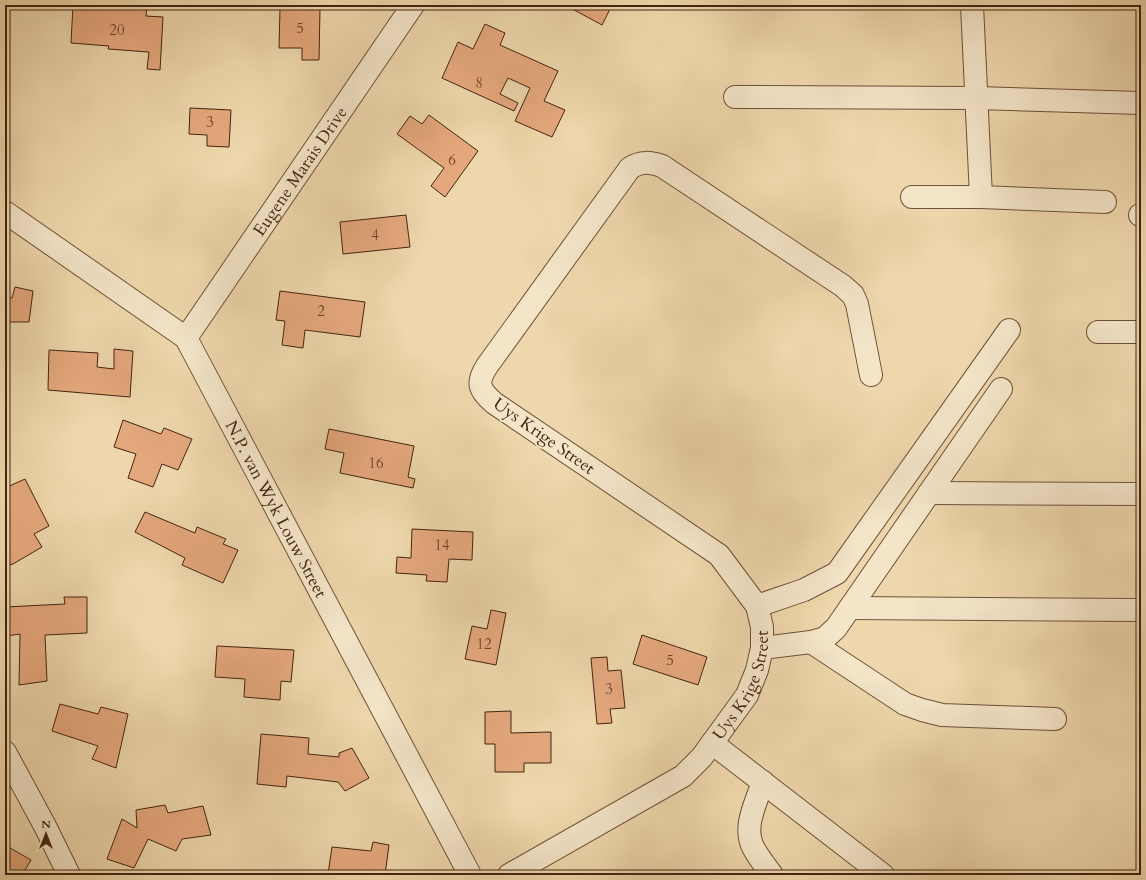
<svg xmlns="http://www.w3.org/2000/svg" width="1146" height="880" font-family="Cardo,serif">
<style>
.building{fill:#e5a87d;stroke:#442410}
.lines{fill:none;stroke-linecap:round;stroke-linejoin:round}
.minor-casing{stroke:#6e5137;stroke-width:24}
.minor{stroke:#f4e5c9;stroke-width:22}
.labels{text-anchor:middle;dominant-baseline:central;stroke-width:4;stroke-linejoin:round;paint-order:stroke}
.number-label{font-size:15px;fill:#6c452b}
.street-label{font-size:17px;fill:#442410;stroke:#f4e5c9}
</style>
<rect width="100%" height="100%" fill="#eed7ac"/>
<filter id="stains"><feTurbulence type="fractalNoise" baseFrequency=".005" numOctaves="4"/><feColorMatrix values="0 0 0 0 .2 0 0 0 0 .09 0 0 0 0 .02 0 0 0 .5 -.17"/></filter>
<radialGradient id="worn" r=".72"><stop offset=".6" stop-color="#630" stop-opacity="0"/><stop offset="1" stop-color="#630" stop-opacity=".3"/></radialGradient>
<g class="building">
<polygon points="73,5 147,5 146,16 163,17 160,70 147,69 149,52 108,49 109,46 71,43"/>
<polygon points="565,5 612,5 602,25"/>
<polygon points="280,8 320,8 319,60 302,60 302,48 279,48"/>
<polygon points="485,24 505,33 500,45 558,71 544,101 565,110 552,137 515,121 530,88 508,78 500,94 518,103 514,111 442,78 458,42 473,49"/>
<polygon points="190,108 231,110 229,147 207,146 207,135 189,134"/>
<polygon points="429,115 478,151 445,197 431,186 444,168 397,134 410,116 422,124"/>
<polygon points="406,215 410,247 343,254 340,222"/>
<polygon points="15,287 33,291 29,322 9,322 5,342 5,297 12,298"/>
<polygon points="280,291 365,302 360,337 305,330 303,348 282,345 285,321 276,320"/>
<polygon points="114,349 133,351 130,397 48,390 49,350 98,353 97,367 114,369"/>
<polygon points="123,420 161,434 164,428 192,439 178,470 162,464 153,487 128,478 136,454 114,447"/>
<polygon points="329,429 414,446 408,477 415,479 413,488 340,473 344,453 325,449"/>
<polygon points="25,479 49,526 34,534 42,547 13,564 5,566 5,488"/>
<polygon points="145,512 195,533 197,527 226,539 223,544 238,550 223,583 182,565 185,558 135,532"/>
<polygon points="412,529 473,532 472,560 449,559 447,582 426,581 427,575 396,573 397,557 411,558"/>
<polygon points="64,597 87,597 87,633 45,635 47,681 19,685 20,634 6,636 5,607 65,604"/>
<polygon points="491,610 506,613 496,665 465,659 472,626 487,629"/>
<polygon points="642,635 707,657 698,685 633,664"/>
<polygon points="217,646 294,650 291,682 281,681 280,700 244,697 245,679 215,677"/>
<polygon points="607,657 608,671 621,670 625,708 610,709 612,723 597,724 591,658"/>
<polygon points="60,704 98,714 101,707 128,714 116,768 92,759 98,746 52,731"/>
<polygon points="511,711 511,733 551,732 551,763 524,763 524,772 495,772 495,744 485,744 485,712"/>
<polygon points="261,734 309,738 308,754 339,757 339,753 352,748 369,778 345,791 338,782 287,776 286,787 257,784"/>
<polygon points="165,805 168,813 203,806 211,835 182,839 176,851 148,839 134,868 107,859 122,819 137,828 136,810"/>
<polygon points="373,842 389,845 385,875 328,874 332,847 371,851"/>
<polygon points="5,845 31,860 22,875 5,875"/>
</g>
<g class="lines">
<defs>
<g id="minor">
<polyline points="972,5 981,197"/>
<polyline points="735,97 977,98 1141,103"/>
<polyline points="912,197 981,197 1105,202"/>
<path id="s1" d="M5 212 186 338 470 875"/>
<polyline points="1140,215 1141,215"/>
<polyline points="1098,332 1141,332"/>
<path id="s2" d="M186 338 413 5"/>
<polyline points="929,493 1141,494"/>
<polyline points="757,606 804,590 837,573 1009,330"/>
<polyline points="850,608 1141,610"/>
<polyline points="811,642 905,704 922,710 942,715 1055,719"/>
<polyline points="762,648 811,642 825,638 836,628 1001,389"/>
<polyline points="712,743 883,875"/>
<polyline points="5,752 46,828 69,875"/>
<path d="M763 782C756 803 742 828 754 849 759 858 766 867 772 875"/>
<path id="s3" d="M509 875 683 776 702 757 747 695 757 670 762 648V627L757 606 719 555 494 403C479 390 476 383 487 366L630 168C641 161 650 162 662 166L843 286 853 295 857 304 871 375"/>
</g>
</defs>
<use href="#minor" class="minor-casing"/>
<use href="#minor" class="minor"/>
</g>
<g class="labels">
<g class="number-label">
<text x="300" y="28">5</text>
<text x="117" y="30">20</text>
<text x="479" y="83">8</text>
<text x="210" y="122">3</text>
<text x="452" y="160">6</text>
<text x="375" y="235">4</text>
<text x="321" y="311">2</text>
<text x="376" y="463">16</text>
<text x="442" y="545">14</text>
<text x="484" y="644">12</text>
<text x="670" y="660">5</text>
<text x="609" y="689">3</text>
</g>
<g class="street-label">
<text stroke="none"><textPath href="#s2" startOffset="202">Eugene Marais Drive</textPath></text>
<text transform="translate(544 436) rotate(35)">Uys Krige Street</text>
<text stroke="none"><textPath href="#s1" startOffset="414">N.P. van Wyk Louw Street</textPath></text>
<text stroke="none"><textPath href="#s3" startOffset="311">Uys Krige Street</textPath></text>
</g>
</g>
<rect width="1146" height="880" fill="none" stroke="#eed7ac" stroke-width="20"/>
<rect x="6" y="6" width="1134" height="868" fill="none" stroke="#442410" stroke-width="2"/>
<rect x="10" y="10" width="1126" height="860" fill="none" stroke="#442410"/>
<g transform="translate(46 834)" stroke="#f4e5c9" stroke-width="3" paint-order="stroke">
<path d="M0-3L7 15L0 10L-7 15Z" fill="#442410"/>
<text y="-6" font-size="11" font-weight="bold" text-anchor="middle" fill="#442410">N</text>
</g>
<rect width="100%" height="100%" filter="url(#stains)"/>
<rect width="100%" height="100%" fill="url(#worn)"/>
</svg>
